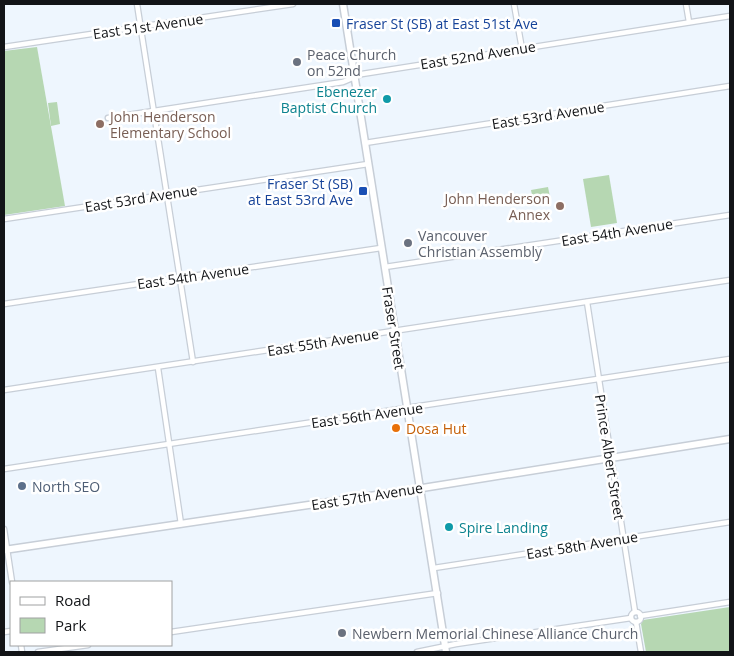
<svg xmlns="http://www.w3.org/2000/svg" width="734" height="656" font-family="'Open Sans',sans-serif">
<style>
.green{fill:#b6d7b2}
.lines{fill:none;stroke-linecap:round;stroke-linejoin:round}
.street-casing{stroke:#c7ced7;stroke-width:7}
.secondary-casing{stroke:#c7ced7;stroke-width:9}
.street{stroke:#fff;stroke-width:4.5}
.secondary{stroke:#fff;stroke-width:6}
.transit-dot{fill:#1a4fb4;stroke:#fff;stroke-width:2}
.worship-dot{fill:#6b7280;stroke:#fff;stroke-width:2}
.culture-dot{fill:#0f9aa8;stroke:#fff;stroke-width:2}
.education-dot{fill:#8d6e63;stroke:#fff;stroke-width:2}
.food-dot{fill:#e8710a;stroke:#fff;stroke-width:2}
.service-dot{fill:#5c6f8a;stroke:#fff;stroke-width:2}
.labels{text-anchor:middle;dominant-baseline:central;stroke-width:5;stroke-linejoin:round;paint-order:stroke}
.transit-label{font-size:14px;fill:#164399;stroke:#fff;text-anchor:start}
.street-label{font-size:14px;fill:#121417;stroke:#fff}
.worship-label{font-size:14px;fill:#5b616d;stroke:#fff;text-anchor:start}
.culture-label{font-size:14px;fill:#0d838f;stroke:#fff;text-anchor:end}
.education-label{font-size:14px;fill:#785e54;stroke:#fff;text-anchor:start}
.food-label{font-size:14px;fill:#c56008;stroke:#fff;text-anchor:start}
.service-label{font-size:14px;fill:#4e5e75;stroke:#fff;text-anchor:start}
</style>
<rect width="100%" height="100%" fill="#eef6fe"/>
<g class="green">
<polygon points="37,47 65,206 4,215 4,51"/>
<polygon points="57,102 60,124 51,126 48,103"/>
<polygon points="609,175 617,223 591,227 583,179"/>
<polygon points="548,187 550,197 533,200 531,190"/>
<polygon points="730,607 730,652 646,652 641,624 643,620"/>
</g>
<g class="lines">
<defs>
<g id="street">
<polyline points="137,4 193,362"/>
<polyline points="514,4 522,49"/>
<polyline points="686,4 689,22"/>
<polyline points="4,47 293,4"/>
<polyline points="108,118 343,82 362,74 730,16"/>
<polyline points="365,143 730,86"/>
<polyline points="4,219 368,164"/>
<polyline points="385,267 730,215"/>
<polyline points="587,302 635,612"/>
<polyline points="4,304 381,248"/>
<polyline points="158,368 181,524"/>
<polyline points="4,390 730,280"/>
<polyline points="4,469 730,359"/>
<polyline points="4,529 12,582"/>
<polyline points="434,568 730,522"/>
<circle cx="636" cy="617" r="5"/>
<polyline points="640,616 730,602"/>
<polyline points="636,622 641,652"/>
<polyline points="4,632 11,631"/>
<polyline points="171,632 438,593"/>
<polyline points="21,645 22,652"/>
<polyline points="38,652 88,645"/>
<polyline points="417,652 456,644 631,618"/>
</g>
<g id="secondary">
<polyline points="343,4 446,652"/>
<polyline points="4,550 410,490 730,439"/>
</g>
</defs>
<use href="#street" class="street-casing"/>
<use href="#secondary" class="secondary-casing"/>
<use href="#street" class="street"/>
<use href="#secondary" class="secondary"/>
</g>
<g class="transit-dot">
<rect x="331" y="18" width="10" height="10" rx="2.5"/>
<rect x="358" y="186" width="10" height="10" rx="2.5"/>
</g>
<g class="worship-dot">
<circle cx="297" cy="62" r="5"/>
<circle cx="408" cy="243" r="5"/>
<circle cx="342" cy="633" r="5"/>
</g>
<g class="culture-dot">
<circle cx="387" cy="99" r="5"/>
<circle cx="449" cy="527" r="5"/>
</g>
<g class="education-dot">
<circle cx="100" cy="124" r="5"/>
<circle cx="560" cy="206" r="5"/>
</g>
<circle class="food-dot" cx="396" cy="428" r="5"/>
<circle class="service-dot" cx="22" cy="486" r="5"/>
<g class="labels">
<g class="transit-label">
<text x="346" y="23">Fraser St (SB) at East 51st Ave</text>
<text x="353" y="183" text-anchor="end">Fraser St (SB)<tspan x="353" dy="16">at East 53rd Ave</tspan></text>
</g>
<g class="street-label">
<text transform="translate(148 26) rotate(-8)">East 51st Avenue</text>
<text transform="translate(478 55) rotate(-9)">East 52nd Avenue</text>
<text transform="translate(548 115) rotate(-9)">East 53rd Avenue</text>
<text transform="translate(141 198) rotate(-9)">East 53rd Avenue</text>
<text transform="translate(617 232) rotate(-9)">East 54th Avenue</text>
<text transform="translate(193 276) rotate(-8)">East 54th Avenue</text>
<text transform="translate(394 328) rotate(81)">Fraser Street</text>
<text transform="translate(323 342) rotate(-9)">East 55th Avenue</text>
<text transform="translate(367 415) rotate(-8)">East 56th Avenue</text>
<text transform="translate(610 457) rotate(81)">Prince Albert Street</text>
<text transform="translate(367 496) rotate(-9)">East 57th Avenue</text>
<text transform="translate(582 545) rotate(-9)">East 58th Avenue</text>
</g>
<g class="worship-label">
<text x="307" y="54">Peace Church<tspan x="307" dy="16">on 52nd</tspan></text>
<text x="418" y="235">Vancouver<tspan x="418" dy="16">Christian Assembly</tspan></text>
<text x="352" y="633">Newbern Memorial Chinese Alliance Church</text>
</g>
<g class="culture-label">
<text x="377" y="91">Ebenezer<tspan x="377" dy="16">Baptist Church</tspan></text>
<text x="459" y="527" text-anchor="start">Spire Landing</text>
</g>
<g class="education-label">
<text x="110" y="116">John Henderson<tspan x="110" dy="16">Elementary School</tspan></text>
<text x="550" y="198" text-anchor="end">John Henderson<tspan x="550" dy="16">Annex</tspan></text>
</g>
<g class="food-label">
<text x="406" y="428">Dosa Hut</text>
</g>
<g class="service-label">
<text x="32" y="486">North SEO</text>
</g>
</g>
<rect width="734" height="656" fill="none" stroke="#121417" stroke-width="10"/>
<rect x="10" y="581" width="162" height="65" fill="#ffffff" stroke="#a0a1a2"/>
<rect x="20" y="597" width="25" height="8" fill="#ffffff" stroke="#a0a1a2"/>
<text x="55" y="606" font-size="15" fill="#121417">Road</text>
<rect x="20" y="618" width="25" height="15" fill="#b6d7b2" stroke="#a0a1a2"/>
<text x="55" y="631" font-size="15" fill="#121417">Park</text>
</svg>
